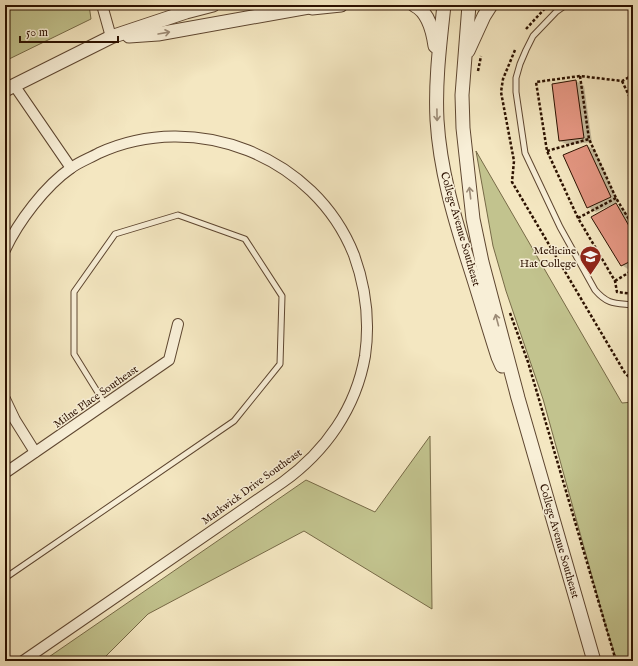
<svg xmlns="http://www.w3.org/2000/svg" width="638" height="666" font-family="'IM FELL English',serif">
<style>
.green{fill:#c2c38e;stroke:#776a47}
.shadow{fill:#0003}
.building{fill:#e59783;stroke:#2c1100}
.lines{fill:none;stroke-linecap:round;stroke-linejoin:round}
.service-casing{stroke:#5e4630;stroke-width:7}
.minor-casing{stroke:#5e4630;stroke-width:12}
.tertiary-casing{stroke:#5e4630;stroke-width:15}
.path{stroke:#2c1100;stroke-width:2.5;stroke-dasharray:3 2;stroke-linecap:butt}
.service{stroke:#f8efd7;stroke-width:5}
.minor{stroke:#f8efd7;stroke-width:10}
.tertiary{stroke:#f8efd7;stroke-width:13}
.oneway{stroke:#9c8b76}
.labels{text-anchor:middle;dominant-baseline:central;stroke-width:3;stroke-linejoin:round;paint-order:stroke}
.street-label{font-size:11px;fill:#2c1100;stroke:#f8efd7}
.poi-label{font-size:11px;fill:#2c1100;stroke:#f8efd7;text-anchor:end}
</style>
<rect width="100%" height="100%" fill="#f4e7c1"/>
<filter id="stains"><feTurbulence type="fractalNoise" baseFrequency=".005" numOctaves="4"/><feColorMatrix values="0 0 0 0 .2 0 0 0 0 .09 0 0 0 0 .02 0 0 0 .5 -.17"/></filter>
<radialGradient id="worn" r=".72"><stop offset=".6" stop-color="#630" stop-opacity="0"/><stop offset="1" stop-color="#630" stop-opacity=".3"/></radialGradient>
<g class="green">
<polygon points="5,5 89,5 91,19 5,61"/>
<polygon points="476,151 622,403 633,402 633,661 617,661 606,627 543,399 506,291 493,246"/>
<polygon points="430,436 432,609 304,531 148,614 101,661 43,661 306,480 375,512"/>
</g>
<g class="shadow">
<polygon points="576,81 584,86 592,142 568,145 560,141 553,84"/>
<polygon points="587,146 595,150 618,202 596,212 588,207"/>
<polygon points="616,205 624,209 633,225 633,268 629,270 622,265"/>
</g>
<g class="building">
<polygon points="576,80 584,138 559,141 552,84"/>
<polygon points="587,145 611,197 587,208 563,155"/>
<polygon points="616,203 633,233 633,260 621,266 591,217"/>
</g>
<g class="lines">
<defs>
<g id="service">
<path d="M566 5 556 12 533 36 526 50 520 64 516 78V92L525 153 560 227 595 290C608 305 615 303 633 305"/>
<polyline points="5,578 234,421 280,364 282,296 245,239 178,215 115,234 74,292 74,354 105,404"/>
</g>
<g id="minor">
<polyline points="102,5 111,37"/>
<polyline points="14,85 71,168"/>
<path d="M5 250C18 222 45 186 71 168 79 162 90 158 99 153 195 109 315 156 354 255 366 288 370 321 365 356 356 408 326 451 283 482L23 661"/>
<polyline points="5,399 15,420 35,452"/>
<polyline points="5,473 169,360 178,324"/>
</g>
<g id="tertiary">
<path d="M414 5C429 12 433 32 435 46"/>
<path d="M444 5C440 43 435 81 437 120 440 170 454 217 469 264 479 295 488 326 498 357L502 366"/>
<polyline points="469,5 462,95 463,128 473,219 482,262 518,398 594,661"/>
<polyline points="312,8 341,5"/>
<polyline points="129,36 158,34 320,5"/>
<polyline points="468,51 484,16 491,5"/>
<polyline points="5,90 111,37 186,12 213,5"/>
</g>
</defs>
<use href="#service" class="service-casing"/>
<use href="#minor" class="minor-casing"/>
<use href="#tertiary" class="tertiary-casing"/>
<g class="path">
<polyline points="526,29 548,5"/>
<polyline points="515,50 503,79 501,92 514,161 512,182 625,373 633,381"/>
<polyline points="478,71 481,56"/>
<polyline points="633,75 622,81 580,76 536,82 547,151 578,218 615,281 617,292 633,294"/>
<polyline points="580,76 589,139 616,198 633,226"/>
<polyline points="622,81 633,104"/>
<polyline points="547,151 589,139"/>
<polyline points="578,218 616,198"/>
<polyline points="615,281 633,270"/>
<polyline points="510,313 528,362 616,661"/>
</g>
<use href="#service" class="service"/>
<use href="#minor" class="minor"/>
<use href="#tertiary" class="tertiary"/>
</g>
<defs><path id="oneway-shaft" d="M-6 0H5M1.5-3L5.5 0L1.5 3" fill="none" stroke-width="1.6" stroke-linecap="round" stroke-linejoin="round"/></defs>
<g class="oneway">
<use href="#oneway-shaft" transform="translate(164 33) rotate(-10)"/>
<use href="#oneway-shaft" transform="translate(437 115) rotate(89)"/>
<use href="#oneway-shaft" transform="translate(470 193) rotate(-97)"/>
<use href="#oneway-shaft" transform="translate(497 320) rotate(-105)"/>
</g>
<defs>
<symbol id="university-pin" viewBox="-11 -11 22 30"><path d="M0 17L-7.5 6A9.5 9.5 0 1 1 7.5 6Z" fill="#8f2418" stroke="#f8efd7"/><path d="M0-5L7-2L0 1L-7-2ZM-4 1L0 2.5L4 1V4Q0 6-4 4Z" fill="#fff"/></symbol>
</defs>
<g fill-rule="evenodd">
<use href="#university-pin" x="578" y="244" width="25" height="34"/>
</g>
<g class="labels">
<g class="street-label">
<text transform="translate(460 229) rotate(74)">College Avenue Southeast</text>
<text transform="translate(96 397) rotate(-35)">Milne Place Southeast</text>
<text transform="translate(252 487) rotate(-36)">Markwick Drive Southeast</text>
<text transform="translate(559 541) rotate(74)">College Avenue Southeast</text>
</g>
<g class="poi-label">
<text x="576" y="251">Medicine<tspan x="576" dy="13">Hat College</tspan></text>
</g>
</g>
<rect width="638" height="666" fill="none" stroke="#f4e7c1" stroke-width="20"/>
<rect x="6" y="6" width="626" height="654" fill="none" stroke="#2c1100" stroke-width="2"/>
<rect x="10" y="10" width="618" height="646" fill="none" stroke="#2c1100"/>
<path d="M20 36v6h98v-6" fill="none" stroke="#2c1100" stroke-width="2"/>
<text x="26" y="36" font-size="12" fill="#2c1100" stroke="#f8efd7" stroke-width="3" paint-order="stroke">50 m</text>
<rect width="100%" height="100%" filter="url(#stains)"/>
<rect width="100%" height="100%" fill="url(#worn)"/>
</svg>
